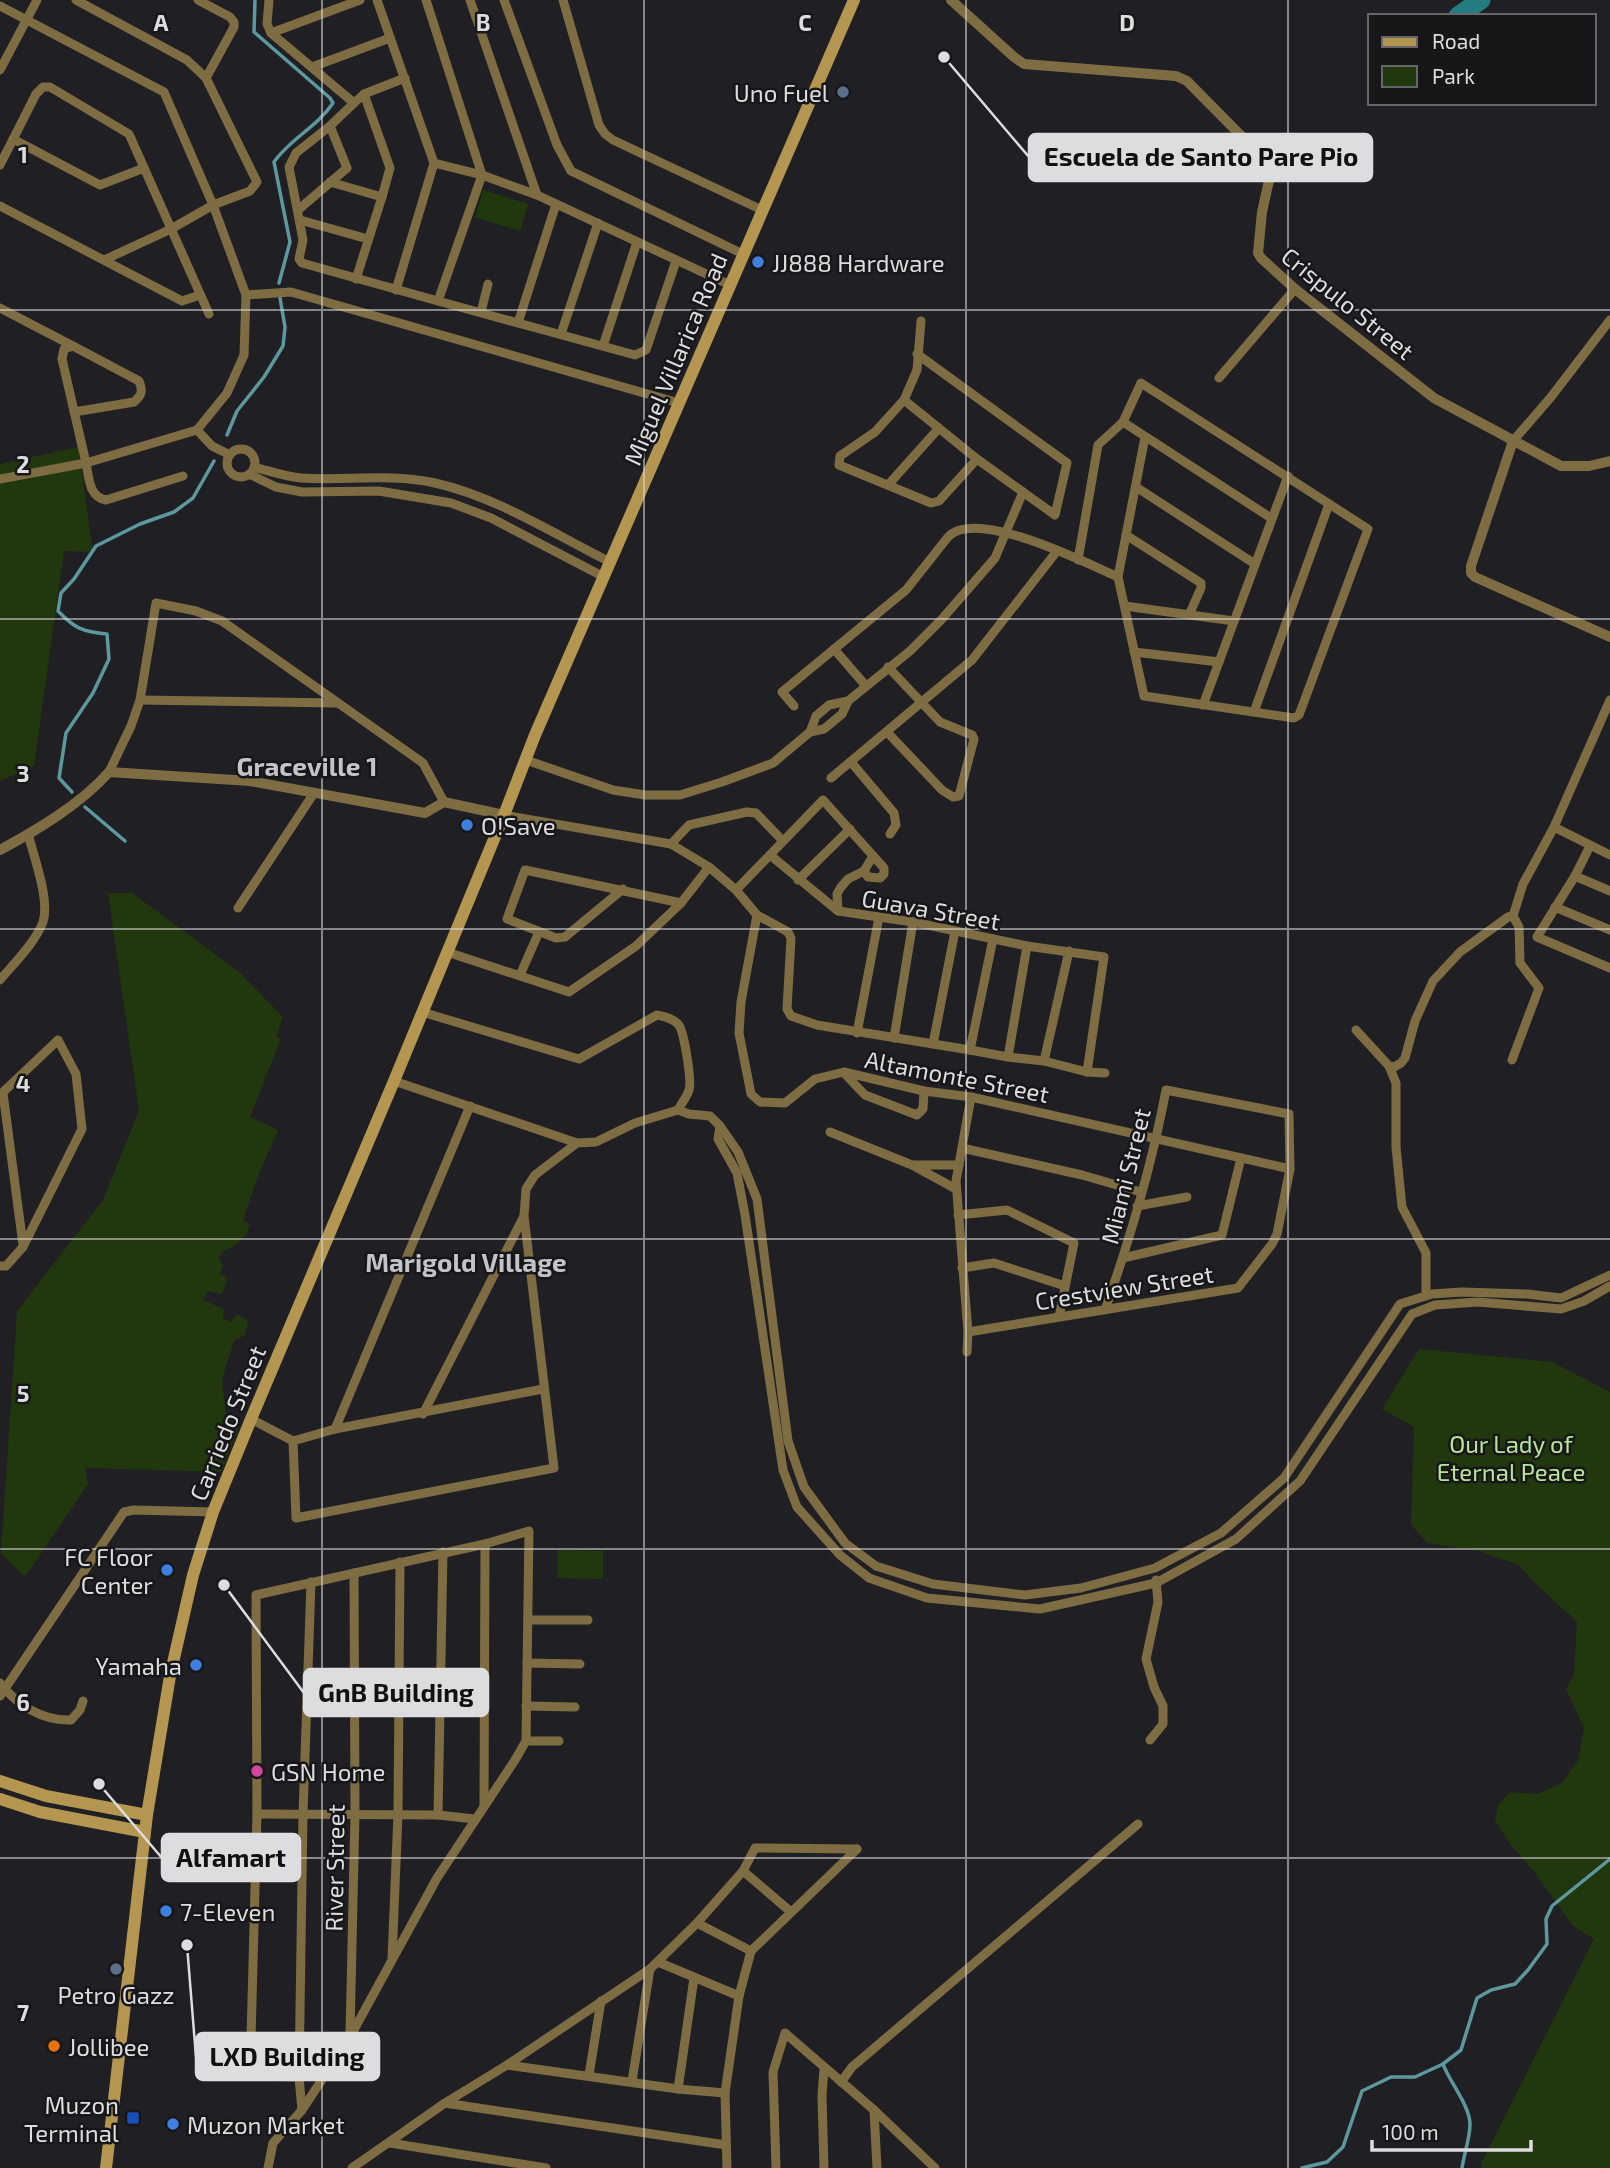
<svg xmlns="http://www.w3.org/2000/svg" width="1610" height="2168" font-family="'Exo 2',sans-serif">
<style>
.green{fill:#21370d}
.lines{fill:none;stroke-linecap:round;stroke-linejoin:round}
.stream{stroke:#5c989e;stroke-width:3.5}
.river{stroke:#247b82;stroke-width:19}
.minor{stroke:#7e6c42;stroke-width:9}
.tertiary{stroke:#7e6c42;stroke-width:10}
.secondary{stroke:#b49651;stroke-width:12}
.grid{fill:none;stroke:#dddcdf;stroke-width:2;stroke-opacity:0.55}
.service-dot{fill:#5c6f8a;stroke:#17171a;stroke-width:2.5}
.shop-dot{fill:#3f7fe0;stroke:#17171a;stroke-width:2.5}
.hotel-dot{fill:#d1479c;stroke:#17171a;stroke-width:2.5}
.food-dot{fill:#e8710a;stroke:#17171a;stroke-width:2.5}
.transit-dot{fill:#1a4fb4;stroke:#17171a;stroke-width:2.5}
.labels{text-anchor:middle;dominant-baseline:central;stroke-width:5;stroke-linejoin:round;paint-order:stroke}
.poi-label{font-size:24px;fill:#dddcdf;stroke:#17171a;text-anchor:start}
.street-label{font-size:24px;fill:#dddcdf;stroke:#17171a}
.park-label{font-size:24px;fill:#b8e499;stroke:#17171a}
.neighbourhood-label{font-size:26px;font-weight:bold;fill:#c4c3c8;stroke:#17171a}
.grid-label{font-size:23px;text-anchor:middle;font-weight:bold;fill:#dddcdf;stroke:#17171a;stroke-width:5;stroke-linejoin:round;paint-order:stroke}
.leader{fill:none;stroke:#dddcdf;stroke-width:2.5}
.callout-dot{fill:#dddcdf;stroke:#17171a;stroke-width:2.5}
.callout{fill:#dddcdf;stroke:#dddcdf;stroke-width:2.5}
.callout-label{font-size:26px;text-anchor:middle;font-weight:bold;fill:#111}
</style>
<rect width="100%" height="100%" fill="#202024"/>
<g class="green">
<polygon points="483,190 528,204 520,231 475,217"/>
<polygon points="78,447 93,552 64,551 34,766 0,781 0,464"/>
<path d="M108 893H132L239 972 283 1017 276 1036 281 1038 250 1117 278 1130 257 1178 243 1220 250 1225C246 1238 234 1248 222 1251L219 1259 223 1265 220 1274 228 1278 222 1294 208 1291 203 1300 224 1309 223 1318 231 1322 237 1314 248 1321 245 1335 234 1341 222 1379 226 1417 239 1427 221 1472 85 1468 88 1484 25 1577 1 1554 17 1311 103 1200 139 1111Z"/>
<polygon points="1419,1349 1552,1362 1610,1392 1610,2168 1481,2168 1482,2162 1594,1939 1573,1926 1532,1869 1510,1844 1495,1820 1498,1805 1510,1792 1538,1794 1562,1783 1578,1760 1584,1728 1566,1689 1574,1674 1577,1622 1534,1582 1519,1565 1479,1551 1428,1543 1411,1525 1414,1427 1382,1409"/>
<polygon points="558,1550 603,1551 603,1579 557,1578"/>
</g>
<g class="lines">
<g class="stream">
<path d="M255 0 254 32 330 98 333 103C317 127 290 139 274 162L290 242 279 283"/>
<polyline points="227,435 237,411 264,377 283,346 285,327 280,298"/>
<path d="M72 792 59 778 66 733 93 693 109 659 107 634C83 632 74 628 58 611L61 593 74 579 96 546 140 524 174 512 193 498 214 461"/>
<polyline points="85,807 125,841"/>
<path d="M1443 2064C1449 2081 1470 2106 1470 2124 1470 2138 1464 2154 1462 2168"/>
<polyline points="1302,2168 1327,2162 1343,2147 1362,2091 1391,2077 1415,2077 1443,2064 1461,2050 1477,1998 1491,1990 1515,1984 1528,1970 1547,1944 1546,1919 1552,1906 1610,1859"/>
</g>
<polyline class="river" points="1458,16 1481,0"/>
<g class="minor">
<polyline points="76,0 187,60 206,78 257,182 250,191 213,205 171,229 104,260"/>
<polyline points="198,0 230,17 234,22 234,27 206,78"/>
<polyline points="269,0 267,24 271,33 354,103 330,126 296,153 289,167 303,240 299,259 302,263 438,301"/>
<polyline points="377,0 434,163 482,175 537,195 730,285"/>
<polyline points="426,0 482,175 438,301 518,323 556,204"/>
<polyline points="470,0 537,195"/>
<polyline points="504,0 557,145 571,171 743,254"/>
<polyline points="563,0 599,125 605,134 613,140 762,210"/>
<path d="M0 6 164 92 213 205 246 295 244 355 227 393 197 430 86 463C89 478 89 497 106 500L183 476"/>
<polyline points="271,33 360,0"/>
<polyline points="312,67 390,38"/>
<polyline points="0,70 37,0"/>
<polyline points="354,103 364,94 405,78"/>
<polyline points="13,139 100,185 144,168"/>
<polyline points="0,165 36,94 43,87 50,87 129,134 209,314"/>
<polyline points="330,182 382,197 390,168 364,94"/>
<polyline points="0,206 182,301 200,295"/>
<polyline points="298,210 347,168 330,126"/>
<polyline points="300,220 368,239"/>
<polyline points="356,279 382,197"/>
<polyline points="396,290 434,163"/>
<polyline points="246,295 291,292 679,403"/>
<polyline points="0,308 73,346 64,349 62,359 86,463 0,479"/>
<polyline points="481,312 488,284"/>
<polyline points="921,321 917,370 904,400 875,432 840,456 839,465 931,503 939,501 977,459"/>
<polyline points="518,323 635,355 646,350 676,261"/>
<polyline points="561,334 598,223"/>
<path d="M73 346 139 381C143 391 142 395 134 402L74 412"/>
<polyline points="603,346 637,242"/>
<polyline points="1219,378 1295,289"/>
<polyline points="904,400 977,459 1055,515 1067,463 917,354"/>
<polyline points="1123,422 1271,518"/>
<polyline points="197,430 212,446 230,455"/>
<polyline points="1513,441 1551,397 1610,320"/>
<circle cx="241" cy="463" r="14"/>
<path d="M254 467C270 471 286 477 301 478 346 481 391 473 435 483 497 497 554 534 610 562"/>
<polyline points="249,474 276,487 302,492 379,491 451,503 491,518 604,577"/>
<polyline points="888,485 939,428"/>
<polyline points="1136,487 1255,564"/>
<polyline points="1126,535 1201,583 1201,588 1189,615"/>
<polyline points="1078,560 1098,445 1123,422 1141,383 1368,529 1299,715 1294,718 1144,696 1118,577 1145,437"/>
<polyline points="1125,606 1234,621"/>
<polyline points="834,649 866,686"/>
<polyline points="1134,652 1219,662"/>
<polyline points="140,700 337,703"/>
<polyline points="1610,700 1554,827 1610,855"/>
<polyline points="1203,705 1288,476"/>
<path d="M794 706 782 692 906 590 948 537C976 507 1086 563 1118 577"/>
<polyline points="1254,712 1329,504"/>
<polyline points="810,732 824,729 842,714 848,701 910,651 942,619 995,558 1023,492"/>
<polyline points="887,732 942,790 953,797 959,796 974,739 972,735 940,722 888,667"/>
<polyline points="526,760 613,790 645,795 680,795 722,782 773,763 810,732 816,716 829,705 848,701"/>
<polyline points="851,762 894,813 896,825 890,834"/>
<polyline points="109,772 131,726 140,700 156,603 196,611 222,621 423,763 444,802"/>
<polyline points="831,778 972,660 1057,551"/>
<polyline points="504,815 671,844 709,867 736,890 757,915 741,1002 739,1033 751,1094 760,1102 785,1103 815,1079 844,1072 924,1091 971,1097 1290,1169"/>
<polyline points="671,844 689,825 747,812 756,813 783,841"/>
<polyline points="1590,846 1575,876 1537,937 1610,968"/>
<polyline points="770,855 838,911 913,922 1027,946 1104,957 1087,1072"/>
<polyline points="1575,876 1610,891"/>
<polyline points="798,880 850,829"/>
<polyline points="623,889 565,937 556,938 507,919 525,870 681,903"/>
<polyline points="736,890 823,800 884,868 884,874 880,878 868,877 864,871"/>
<polyline points="1555,907 1610,930"/>
<polyline points="238,908 314,793"/>
<polyline points="838,911 837,894 841,887 848,879 864,871 873,856"/>
<polyline points="757,915 788,932 791,938 787,1009 791,1016 817,1025 970,1050 1008,1057 1044,1061 1087,1072 1105,1073"/>
<polyline points="447,952 569,992 636,946 681,903 709,867"/>
<polyline points="520,975 539,932"/>
<path d="M0 980C14 963 35 943 43 922 50 900 34 857 28 834"/>
<path d="M422 1012 579 1059 657 1015C665 1017 672 1018 678 1024 684 1030 692 1081 689 1090 687 1097 681 1104 678 1110"/>
<polyline points="1356,1030 1389,1066 1394,1067 1401,1063 1405,1058 1415,1021 1433,981 1460,952 1508,917 1513,916"/>
<polyline points="857,1033 879,917"/>
<polyline points="894,1038 913,922"/>
<polyline points="933,1044 955,931"/>
<polyline points="970,1050 993,939"/>
<polyline points="1008,1057 1027,946"/>
<polyline points="1512,1060 1539,988 1520,963 1519,927 1513,916 1523,884 1554,827"/>
<polyline points="1044,1061 1069,951"/>
<polyline points="1389,1066 1396,1083 1396,1147 1402,1207 1426,1253 1426,1296"/>
<polyline points="845,1074 865,1095 917,1115 923,1109 924,1091"/>
<polyline points="394,1081 577,1143 596,1142 635,1123 678,1110 689,1114 710,1116 720,1126 718,1139 737,1173 745,1215 783,1470 797,1507 840,1555 869,1578 927,1598 1040,1609 1156,1583 1236,1539 1300,1481 1412,1314 1435,1305 1478,1302 1561,1309 1584,1301 1610,1286"/>
<polyline points="3,1093 23,1245"/>
<polyline points="0,1095 58,1040 76,1074 82,1129 23,1247 6,1266 0,1266"/>
<polyline points="720,1126 738,1152 757,1199 788,1441 804,1487 845,1543 876,1566 933,1584 1025,1595 1081,1588 1155,1568 1221,1533 1284,1478 1400,1304 1432,1294 1462,1292 1527,1294 1561,1298 1610,1275"/>
<polyline points="830,1132 912,1165 956,1189"/>
<polyline points="962,1148 1082,1175 1141,1192"/>
<polyline points="914,1165 959,1165"/>
<polyline points="1137,1206 1187,1197"/>
<polyline points="958,1215 1007,1210 1074,1243 1059,1317"/>
<polyline points="1123,1258 1222,1235 1241,1158"/>
<polyline points="962,1268 994,1263 1065,1286"/>
<path d="M968 1332 1238 1288 1272 1244 1277 1234 1290 1169 1289 1114 1166 1090C1152 1164 1130 1239 1105 1310"/>
<polyline points="967,1352 968,1332 956,1181 971,1097"/>
<polyline points="423,1414 523,1218"/>
<polyline points="251,1419 293,1441 335,1429 543,1389"/>
<polyline points="335,1429 470,1106"/>
<polyline points="293,1441 296,1518 554,1468 524,1216 526,1189 535,1175 577,1143"/>
<polyline points="528,1620 588,1620"/>
<polyline points="527,1663 580,1664"/>
<path d="M0 1683C17 1705 42 1721 71 1720L80 1710 83 1701"/>
<polyline points="0,1696 124,1512 134,1510 213,1512"/>
<polyline points="526,1706 575,1707"/>
<polyline points="1150,1740 1163,1724 1163,1706 1154,1687 1146,1659 1158,1602 1156,1580"/>
<polyline points="526,1741 559,1741"/>
<polyline points="484,1805 485,1544"/>
<polyline points="257,1814 438,1815 475,1819"/>
<polyline points="438,1815 443,1552"/>
<polyline points="743,1871 791,1912"/>
<polyline points="697,1923 751,1951"/>
<polyline points="392,1959 398,1814 400,1562"/>
<polyline points="658,1962 739,1996"/>
<polyline points="350,2033 355,1814 354,1573"/>
<polyline points="507,2065 678,2089 725,2093"/>
<polyline points="824,2068 822,2096 824,2168"/>
<polyline points="589,2075 601,2001"/>
<polyline points="632,2081 650,1969"/>
<polyline points="841,2082 852,2067 1138,1824"/>
<polyline points="678,2089 694,1978"/>
<polyline points="445,2103 726,2145"/>
<polyline points="302,2110 299,2077 303,1814 311,1582"/>
<polyline points="874,2110 877,2168"/>
<polyline points="390,2143 546,2168"/>
<polyline points="268,2168 273,2143 302,2110 350,2037 437,1878 515,1760 526,1741 529,1531 485,1544 256,1595 257,1814 250,2076 299,2077"/>
<polyline points="352,2168 445,2103 507,2065 650,1969 697,1923 743,1871 755,1848 857,1849"/>
<polyline points="727,2168 725,2093 739,1996 751,1951 857,1849"/>
<polyline points="776,2168 773,2072 785,2033 874,2110 935,2168"/>
</g>
<g class="tertiary">
<polyline points="951,0 1014,57 1024,64 1176,76 1187,81 1272,167 1262,212 1258,253 1261,258 1295,289 1434,398 1561,466 1589,466 1610,461"/>
<polyline points="1513,441 1471,566 1471,573 1475,577 1610,637"/>
<path d="M0 850C37 830 81 804 109 772L250 781 425 813 444 802 504 815"/>
</g>
<g class="secondary">
<polyline points="0,1781 46,1796 147,1815"/>
<polyline points="0,1799 40,1812 145,1832"/>
<polyline points="106,2168 147,1815 170,1676 193,1575 213,1512 251,1419 394,1081 504,815 535,735 854,0"/>
</g>
</g>
<path class="grid" d="M322 0V2168M644 0V2168M966 0V2168M1288 0V2168M0 310H1610M0 619H1610M0 929H1610M0 1239H1610M0 1549H1610M0 1858H1610"/>
<g class="service-dot">
<circle cx="843" cy="92" r="7"/>
<circle cx="116" cy="1969" r="7"/>
</g>
<g class="shop-dot">
<circle cx="758" cy="262" r="7"/>
<circle cx="467" cy="825" r="7"/>
<circle cx="167" cy="1570" r="7"/>
<circle cx="196" cy="1665" r="7"/>
<circle cx="166" cy="1911" r="7"/>
<circle cx="173" cy="2124" r="7"/>
</g>
<circle class="hotel-dot" cx="257" cy="1771" r="7"/>
<circle class="food-dot" cx="54" cy="2046" r="7"/>
<rect class="transit-dot" x="126" y="2111" width="14" height="14" rx="3.5"/>
<g class="labels">
<g class="poi-label">
<text x="829" y="92" text-anchor="end">Uno Fuel</text>
<text x="772" y="262">JJ888 Hardware</text>
<text x="481" y="825">O!Save</text>
<text x="153" y="1556" text-anchor="end">FC Floor<tspan x="153" dy="28">Center</tspan></text>
<text x="182" y="1665" text-anchor="end">Yamaha</text>
<text x="271" y="1771">GSN Home</text>
<text x="180" y="1911">7-Eleven</text>
<text x="116" y="1994" text-anchor="middle">Petro Gazz</text>
<text x="68" y="2046">Jollibee</text>
<text x="119" y="2104" text-anchor="end">Muzon<tspan x="119" dy="28">Terminal</tspan></text>
<text x="187" y="2124">Muzon Market</text>
</g>
<g class="street-label">
<text transform="translate(1348 303) rotate(39)">Crispulo Street</text>
<text transform="translate(675 359) rotate(-67)">Miguel Villarica Road</text>
<text transform="translate(931 909) rotate(10)">Guava Street</text>
<text transform="translate(957 1076) rotate(11)">Altamonte Street</text>
<text transform="translate(1125 1176) rotate(-76)">Miami Street</text>
<text transform="translate(1124 1287) rotate(-9)">Crestview Street</text>
<text transform="translate(227 1423) rotate(-68)">Carriedo Street</text>
<text transform="translate(334 1868) rotate(-89)">River Street</text>
</g>
<g class="park-label">
<text x="1511" y="1443">Our Lady of<tspan x="1511" dy="28">Eternal Peace</tspan></text>
</g>
<g class="neighbourhood-label">
<text x="307" y="765">Graceville 1</text>
<text x="466" y="1261">Marigold Village</text>
</g>
</g>
<g class="grid-label">
<text x="161" y="31">A</text>
<text x="483" y="31">B</text>
<text x="805" y="31">C</text>
<text x="1127" y="31">D</text>
<text x="23" y="163">1</text>
<text x="23" y="473">2</text>
<text x="23" y="782">3</text>
<text x="23" y="1092">4</text>
<text x="23" y="1402">5</text>
<text x="23" y="1711">6</text>
<text x="23" y="2021">7</text>
</g>
<path class="leader" d="M944 57L1029 157M224 1585L304 1693M99 1784L162 1858M187 1945L196 2057"/>
<g class="callout-dot">
<circle cx="944" cy="57" r="7"/>
<circle cx="224" cy="1585" r="7"/>
<circle cx="99" cy="1784" r="7"/>
<circle cx="187" cy="1945" r="7"/>
</g>
<g class="callout">
<rect x="1029" y="134" width="343" height="47" rx="7"/>
<rect x="304" y="1669" width="184" height="47" rx="7"/>
<rect x="162" y="1834" width="138" height="47" rx="7"/>
<rect x="196" y="2033" width="183" height="47" rx="7"/>
</g>
<g class="callout-label">
<text x="1201" y="166">Escuela de Santo Pare Pio</text>
<text x="396" y="1702">GnB Building</text>
<text x="231" y="1867">Alfamart</text>
<text x="287" y="2066">LXD Building</text>
</g>
<rect x="1368" y="14" width="228" height="91" fill="#17171a" stroke="#666669" stroke-width="2"/>
<rect x="1382" y="37" width="35" height="10" fill="#b49651" stroke="#666669" stroke-width="2"/>
<text x="1432" y="49" font-size="21" fill="#dddcdf">Road</text>
<rect x="1382" y="66" width="35" height="21" fill="#21370d" stroke="#666669" stroke-width="2"/>
<text x="1432" y="84" font-size="21" fill="#dddcdf">Park</text>
<path d="M1372 2140v10h159v-10" fill="none" stroke="#dddcdf" stroke-width="3.5"/>
<text x="1382" y="2140" font-size="21" fill="#dddcdf" stroke="#17171a" stroke-width="5" paint-order="stroke">100 m</text>
</svg>
